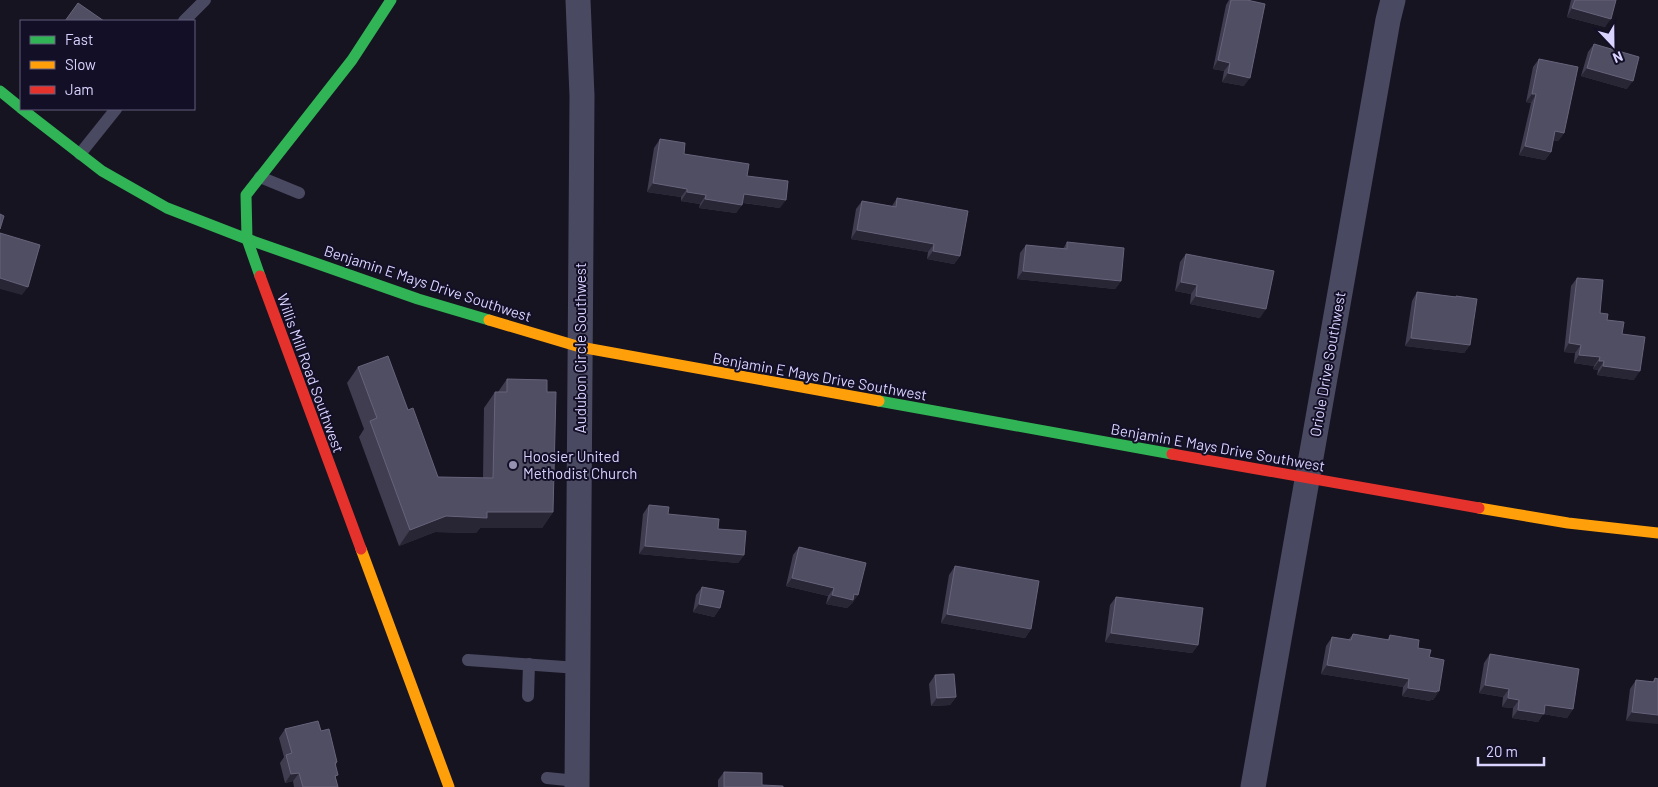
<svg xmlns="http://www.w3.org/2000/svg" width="1658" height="787" font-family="Barlow,sans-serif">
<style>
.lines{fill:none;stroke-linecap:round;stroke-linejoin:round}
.lane{stroke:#4a4962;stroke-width:12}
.street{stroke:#4a4962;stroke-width:25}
.fast{stroke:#30b455;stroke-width:11}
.slow{stroke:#ff9f0a;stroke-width:11}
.jam{stroke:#e5322d;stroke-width:11}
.wall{fill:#403d50}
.shaded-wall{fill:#282635}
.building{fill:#504e63;stroke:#66637b}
.poi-dot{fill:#9591b1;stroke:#130f26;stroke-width:2}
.labels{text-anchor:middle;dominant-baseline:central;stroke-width:4;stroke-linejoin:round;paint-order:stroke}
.street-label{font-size:15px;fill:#d9d4ff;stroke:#130f26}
.poi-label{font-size:15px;fill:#d9d4ff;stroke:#130f26;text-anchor:start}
</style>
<rect width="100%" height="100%" fill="#161421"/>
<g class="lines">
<g class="lane">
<polyline points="184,21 205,0"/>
<polyline points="80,154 116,109"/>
<polyline points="260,177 299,193"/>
<polyline points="468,660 578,668"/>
<polyline points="528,696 529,664"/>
<polyline points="547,778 577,781"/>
</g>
<g class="street">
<polyline points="577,787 582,96 578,0"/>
<polyline points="1253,787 1388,20 1393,0"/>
</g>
<g class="fast">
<polyline points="0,91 21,108"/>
<polyline points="22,109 102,171 167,208 247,239 418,299 489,320"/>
<polyline points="260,276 247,239 246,195 352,60 391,0"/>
<polyline points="879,401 1172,454"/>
</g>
<g class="slow">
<polyline points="489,320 580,347 879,401"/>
<polyline points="1479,508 1568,523 1658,533"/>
<polyline points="361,549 449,787"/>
</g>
<g class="jam">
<polyline points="260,276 361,549"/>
<polyline points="1172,454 1479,508"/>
</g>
</g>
<g class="wall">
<polygon points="1229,0 1247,0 1244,86 1222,82 1224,71 1213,69 1226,5"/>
<polygon points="1571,0 1616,0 1605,27 1567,17"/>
<polygon points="1594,44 1627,89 1581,76 1588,52"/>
<polygon points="1539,59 1564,133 1558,141 1553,140 1551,152 1545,160 1519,155 1531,103 1526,102 1533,67"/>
<polygon points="660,139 684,154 747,176 780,208 743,203 736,213 699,208 700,204 681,201 681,197 647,192 654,148"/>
<polygon points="897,198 960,256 954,264 927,259 928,252 851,239 856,209 862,201 892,206"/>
<polygon points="1067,242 1121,281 1115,289 1017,279 1020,253 1026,245 1063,249"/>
<polygon points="1186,254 1260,318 1190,304 1191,294 1175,291 1180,262"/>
<polygon points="1577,278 1600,313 1622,334 1634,380 1597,375 1598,370 1593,369 1594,366 1574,363 1575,353 1564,352 1571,286"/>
<polygon points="1417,292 1456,297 1456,296 1470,345 1464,353 1405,346 1412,301"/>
<polygon points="358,367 408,410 438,477 483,478 484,408 495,392 498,392 507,379 547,392 553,512 542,528 480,528 476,533 435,532 399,546 359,437 364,429 347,383"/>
<polygon points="649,505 668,514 718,529 744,555 738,563 639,554 643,514"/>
<polygon points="799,547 852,604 851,604 847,608 826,604 828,596 786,586 793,555"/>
<polygon points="955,566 1031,629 1025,638 941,623 949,575"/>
<polygon points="702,587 720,608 714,617 693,612 696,595"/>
<polygon points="1116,597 1198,645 1192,653 1105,642 1110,605"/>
<polygon points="1353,634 1387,640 1390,635 1418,648 1429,657 1439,691 1433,700 1431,699 1430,701 1402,696 1403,687 1321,674 1326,646 1332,637 1348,640"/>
<polygon points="1490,654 1573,709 1567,718 1543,714 1538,722 1512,718 1513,708 1502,707 1503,697 1479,693 1484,663"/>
<polygon points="935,675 956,697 950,705 931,706 929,684"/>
<polygon points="1655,678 1658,679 1626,721 1630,689 1636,680 1652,682"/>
<polygon points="285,729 321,731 337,762 336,765 336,779 338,787 294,787 293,781 285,783 280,763 284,757 279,738"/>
<polygon points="724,772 762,785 783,787 718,787 718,780"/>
</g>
<g class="shaded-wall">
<polygon points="1572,8 1611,19 1605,27 1567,17"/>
<polygon points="1218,60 1230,63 1224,71 1213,69"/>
<polygon points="1587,68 1633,81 1627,89 1581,76"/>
<polygon points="1228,73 1250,78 1244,86 1222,82"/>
<polygon points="1532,94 1536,94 1531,103 1526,102"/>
<polygon points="1555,131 1564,133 1558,141 1549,139"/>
<polygon points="1525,146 1551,152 1545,160 1519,155"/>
<polygon points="653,183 687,189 681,197 647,192"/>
<polygon points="687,192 706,195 700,204 681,201"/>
<polygon points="744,194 786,200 780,208 738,202"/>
<polygon points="705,199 742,205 736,213 699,208"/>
<polygon points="857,230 934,244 928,252 851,239"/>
<polygon points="933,251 960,256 954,264 927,259"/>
<polygon points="1023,271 1121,281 1115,289 1017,279"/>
<polygon points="0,278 28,287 22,295 0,289"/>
<polygon points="1181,282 1197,285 1191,294 1175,291"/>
<polygon points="1196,296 1266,309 1260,318 1190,304"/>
<polygon points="1411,338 1470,345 1464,353 1405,346"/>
<polygon points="1569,343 1581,345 1575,353 1564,352"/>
<polygon points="1579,355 1600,357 1594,366 1574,363"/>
<polygon points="1599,361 1604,361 1598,370 1593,369"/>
<polygon points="1603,366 1640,371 1634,380 1597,375"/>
<polygon points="487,512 553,512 542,528 480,528 476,533 435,532 399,546 410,530 446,516"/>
<polygon points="645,546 744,555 738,563 639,554"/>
<polygon points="792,578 834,588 828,596 786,586"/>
<polygon points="854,594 858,595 852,604 851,604 847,608 826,604 832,595"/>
<polygon points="699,604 720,608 714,617 693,612"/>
<polygon points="947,614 1031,629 1025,638 941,623"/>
<polygon points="1111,633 1198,645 1192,653 1105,642"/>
<polygon points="1327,665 1409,679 1403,687 1321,674"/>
<polygon points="1485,685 1509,689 1503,697 1479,693"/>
<polygon points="1408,688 1437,691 1439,691 1433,700 1431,699 1430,701 1402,696"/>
<polygon points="956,697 950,705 931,706 937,698"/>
<polygon points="1508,698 1519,700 1513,708 1502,707"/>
<polygon points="1545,705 1573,709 1567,718 1543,714 1538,722 1512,718 1518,710"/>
<polygon points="1632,712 1658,715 1658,724 1626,721"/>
<polygon points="299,773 293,781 285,783 291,774"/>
</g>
<g class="building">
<polygon points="1231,0 1247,0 1265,4 1250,78 1228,73 1230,63 1218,60"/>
<polygon points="1575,0 1616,0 1611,19 1572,8"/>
<polygon points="78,3 104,21 65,21"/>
<polygon points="1594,44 1639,57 1633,81 1587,68"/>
<polygon points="1539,59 1578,67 1564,133 1555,131 1551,152 1525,146 1536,94 1532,94"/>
<polygon points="660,139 685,143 684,154 749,164 747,176 788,181 786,200 744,194 742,205 705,199 706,195 687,192 687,189 653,183"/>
<polygon points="897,198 968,211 960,256 933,251 934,244 857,230 862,201 896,207"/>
<polygon points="0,214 4,216 0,229"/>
<polygon points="0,233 40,245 28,287 0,278"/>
<polygon points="1067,242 1124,248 1121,281 1023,271 1026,245 1067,249"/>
<polygon points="1186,254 1274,271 1266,309 1196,296 1197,285 1181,282"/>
<polygon points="1577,278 1603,280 1600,313 1608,314 1607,320 1624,322 1622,334 1645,337 1640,371 1603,366 1604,361 1599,361 1600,357 1579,355 1581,345 1569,343"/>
<polygon points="1417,292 1456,297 1456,296 1477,299 1470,345 1411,338"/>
<polygon points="388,356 408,410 413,408 438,477 493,478 495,392 507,392 507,379 547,380 547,392 556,392 553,512 487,512 487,518 446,516 410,530 370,421 377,418 358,367"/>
<polygon points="649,505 669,507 668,514 719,519 718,529 746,531 744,555 645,546"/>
<polygon points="799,547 866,563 858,595 854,594 853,600 832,595 834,588 792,578"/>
<polygon points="955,566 1039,581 1031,629 947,614"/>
<polygon points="702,587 724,591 720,608 699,604"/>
<polygon points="1116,597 1203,608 1198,645 1111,633"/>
<polygon points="1353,634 1389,640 1390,635 1419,640 1418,648 1431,650 1429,657 1444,660 1439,691 1437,691 1436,692 1408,688 1409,679 1327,665 1332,637 1351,640"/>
<polygon points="1490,654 1579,669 1573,709 1545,705 1544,714 1518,710 1519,700 1508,698 1509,689 1485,685"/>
<polygon points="954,674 956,697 937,698 935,675"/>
<polygon points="1655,678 1658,679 1658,715 1632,712 1636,680 1654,682"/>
<polygon points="318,721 321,731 329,729 337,762 335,763 338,775 335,776 338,787 303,787 299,773 291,774 286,755 292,753 285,729"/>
<polygon points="724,772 762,773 762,785 783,786 783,787 724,787"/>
</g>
<circle class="poi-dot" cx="513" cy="465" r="5"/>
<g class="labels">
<g class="street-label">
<text transform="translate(428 283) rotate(18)">Benjamin E Mays Drive Southwest</text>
<text transform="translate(580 348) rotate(-90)">Audubon Circle Southwest</text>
<text transform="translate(1327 364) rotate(-80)">Oriole Drive Southwest</text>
<text transform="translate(311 373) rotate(70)">Willis Mill Road Southwest</text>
<text transform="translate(820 376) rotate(10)">Benjamin E Mays Drive Southwest</text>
<text transform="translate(1218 447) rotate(10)">Benjamin E Mays Drive Southwest</text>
</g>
<g class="poi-label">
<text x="523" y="456">Hoosier United<tspan x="523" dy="17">Methodist Church</tspan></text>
</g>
</g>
<rect x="20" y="20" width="175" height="90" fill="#130f26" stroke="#625e7d"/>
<rect x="30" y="36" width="25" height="8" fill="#30b455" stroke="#625e7d"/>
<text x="65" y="45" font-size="15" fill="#d9d4ff">Fast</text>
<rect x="30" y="61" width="25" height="8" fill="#ff9f0a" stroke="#625e7d"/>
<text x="65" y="70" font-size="15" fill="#d9d4ff">Slow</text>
<rect x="30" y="86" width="25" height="8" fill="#e5322d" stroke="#625e7d"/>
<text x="65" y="95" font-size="15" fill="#d9d4ff">Jam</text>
<g transform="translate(1613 45) rotate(158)" stroke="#130f26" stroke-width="4" paint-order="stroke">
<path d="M0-4L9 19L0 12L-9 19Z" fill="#d9d4ff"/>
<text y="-8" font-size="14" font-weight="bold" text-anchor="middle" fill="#d9d4ff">N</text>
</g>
<path d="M1478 757v8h66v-8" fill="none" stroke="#d9d4ff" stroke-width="2.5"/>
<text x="1486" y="757" font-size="15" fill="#d9d4ff" stroke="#130f26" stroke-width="4" paint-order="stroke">20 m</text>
</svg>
